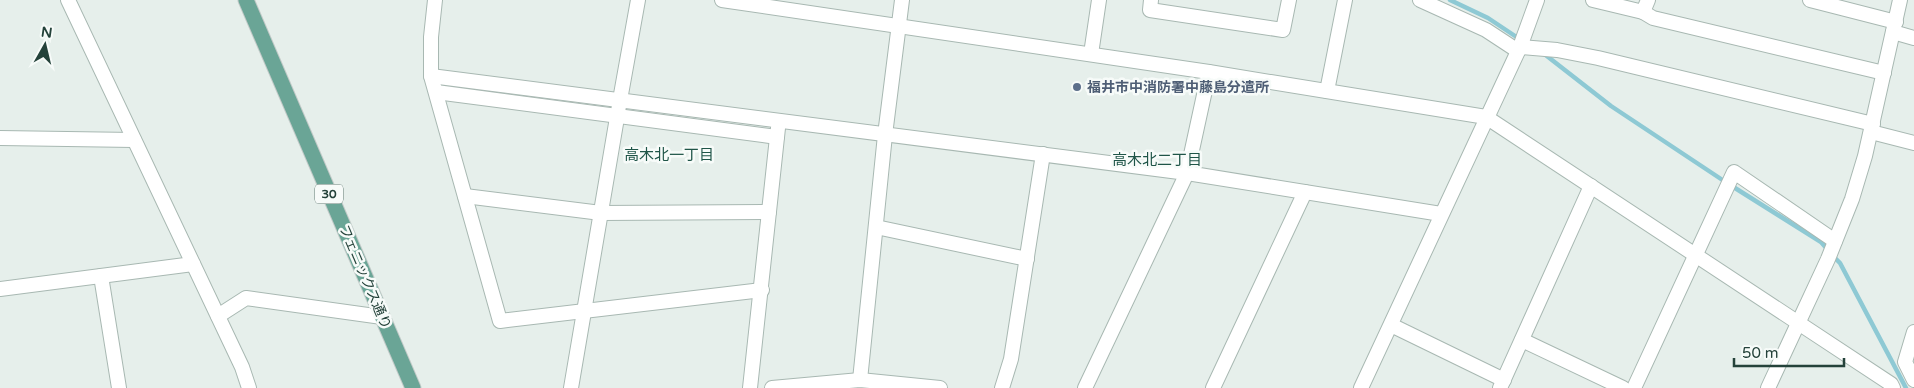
<svg xmlns="http://www.w3.org/2000/svg" width="1914" height="388" font-family="'Varela Round','Noto Sans JP',sans-serif">
<style>
.lines{fill:none;stroke-linecap:round;stroke-linejoin:round}
.stream{stroke:#8ec9d4;stroke-width:4.5}
.street-casing{stroke:#a8b8b2;stroke-width:16}
.primary-casing{stroke:#c2cac8;stroke-width:17}
.street{stroke:#fff;stroke-width:14}
.primary{stroke:#6aa596;stroke-width:15}
.service-dot{fill:#5c6f8a;stroke:#f7fbf9;stroke-width:2}
.labels{text-anchor:middle;dominant-baseline:central;stroke-width:5;stroke-linejoin:round;paint-order:stroke}
.shield{fill:#f7fbf9;stroke:#637a73;stroke-width:1}
.shield-label{font-size:12px;font-weight:bold;fill:#24423a}
.service-label{font-size:14px;font-weight:bold;fill:#4e5e75;stroke:#f7fbf9;text-anchor:start}
.street-label{font-size:14px;fill:#24423a;stroke:#f7fbf9}
.neighbourhood-label{font-size:15px;fill:#1f5548;stroke:#f7fbf9}
</style>
<rect width="100%" height="100%" fill="#e6efeb"/>
<g class="lines">
<g class="stream">
<polyline points="1450,0 1488,18 1521,40"/>
<polyline points="1543,53 1611,106 1727,183 1821,242 1828,250"/>
<polyline points="1833,256 1840,263 1906,388"/>
</g>
<defs>
<g id="street">
<polyline points="68,0 242,367 249,388"/>
<polyline points="435,0 431,37 431,76 500,321 762,290"/>
<polyline points="722,0 1209,72 1486,117 1891,384 1893,388"/>
<polyline points="1151,0 1150,10 1283,30 1289,0"/>
<polyline points="1420,0 1486,30 1518,51"/>
<polyline points="1593,0 1643,12 1648,0"/>
<polyline points="1810,0 1896,22"/>
<polyline points="1643,12 1653,18 1884,73"/>
<polyline points="1893,32 1914,38"/>
<polyline points="1520,47 1557,50 1598,58 1873,124"/>
<polyline points="1091,54 1099,0"/>
<polyline points="431,76 1187,173 1441,214"/>
<polyline points="1327,91 1345,0"/>
<polyline points="436,92 777,137"/>
<polyline points="1871,132 1914,143"/>
<polyline points="0,138 134,140"/>
<polyline points="465,196 601,213 769,212"/>
<polyline points="876,227 1027,259"/>
<polyline points="101,276 119,388"/>
<polyline points="0,289 193,264"/>
<polyline points="218,316 246,298 382,317"/>
<polyline points="1391,325 1504,380"/>
<polyline points="1914,332 1905,362 1914,380"/>
<polyline points="1522,340 1623,388"/>
<polyline points="860,380 885,135 902,0"/>
<polyline points="571,388 620,100 638,0"/>
<polyline points="750,388 778,128"/>
<polyline points="772,388 860,380 940,388"/>
<polyline points="1002,388 1011,359 1043,154"/>
<polyline points="1085,388 1187,173 1209,72"/>
<polyline points="1213,388 1305,192"/>
<polyline points="1361,388 1520,47 1537,0"/>
<polyline points="1500,388 1591,186"/>
<polyline points="1634,388 1734,172 1835,241"/>
<polyline points="1768,388 1828,259 1852,199 1865,156 1900,0"/>
</g>
<polyline id="primary" points="246,0 413,388"/>
</defs>
<use href="#street" class="street-casing"/>
<use href="#primary" class="primary-casing"/>
<use href="#street" class="street"/>
<use href="#primary" class="primary"/>
</g>
<circle class="service-dot" cx="1077" cy="87" r="5"/>
<g class="labels">
<rect class="shield" x="315" y="184.5" width="28" height="19" rx="4"/>
<g class="shield-label">
<text x="329" y="194">30</text>
</g>
<g class="service-label">
<text x="1087" y="87">福井市中消防署中藤島分遣所</text>
</g>
<g class="street-label">
<text transform="translate(365 277) rotate(67)">フェニックス通り</text>
</g>
<g class="neighbourhood-label">
<text x="669" y="155">高木北一丁目</text>
<text x="1157" y="160">高木北二丁目</text>
</g>
</g>
<g transform="translate(45 45) rotate(8)" stroke="#f7fbf9" stroke-width="4" paint-order="stroke">
<path d="M0-4L9 19L0 12L-9 19Z" fill="#24423a"/>
<text y="-8" font-size="14" font-weight="bold" text-anchor="middle" fill="#24423a">N</text>
</g>
<path d="M1734 358v8h110v-8" fill="none" stroke="#24423a" stroke-width="2.5"/>
<text x="1742" y="358" font-size="15" fill="#24423a" stroke="#f7fbf9" stroke-width="4" paint-order="stroke">50 m</text>
</svg>
